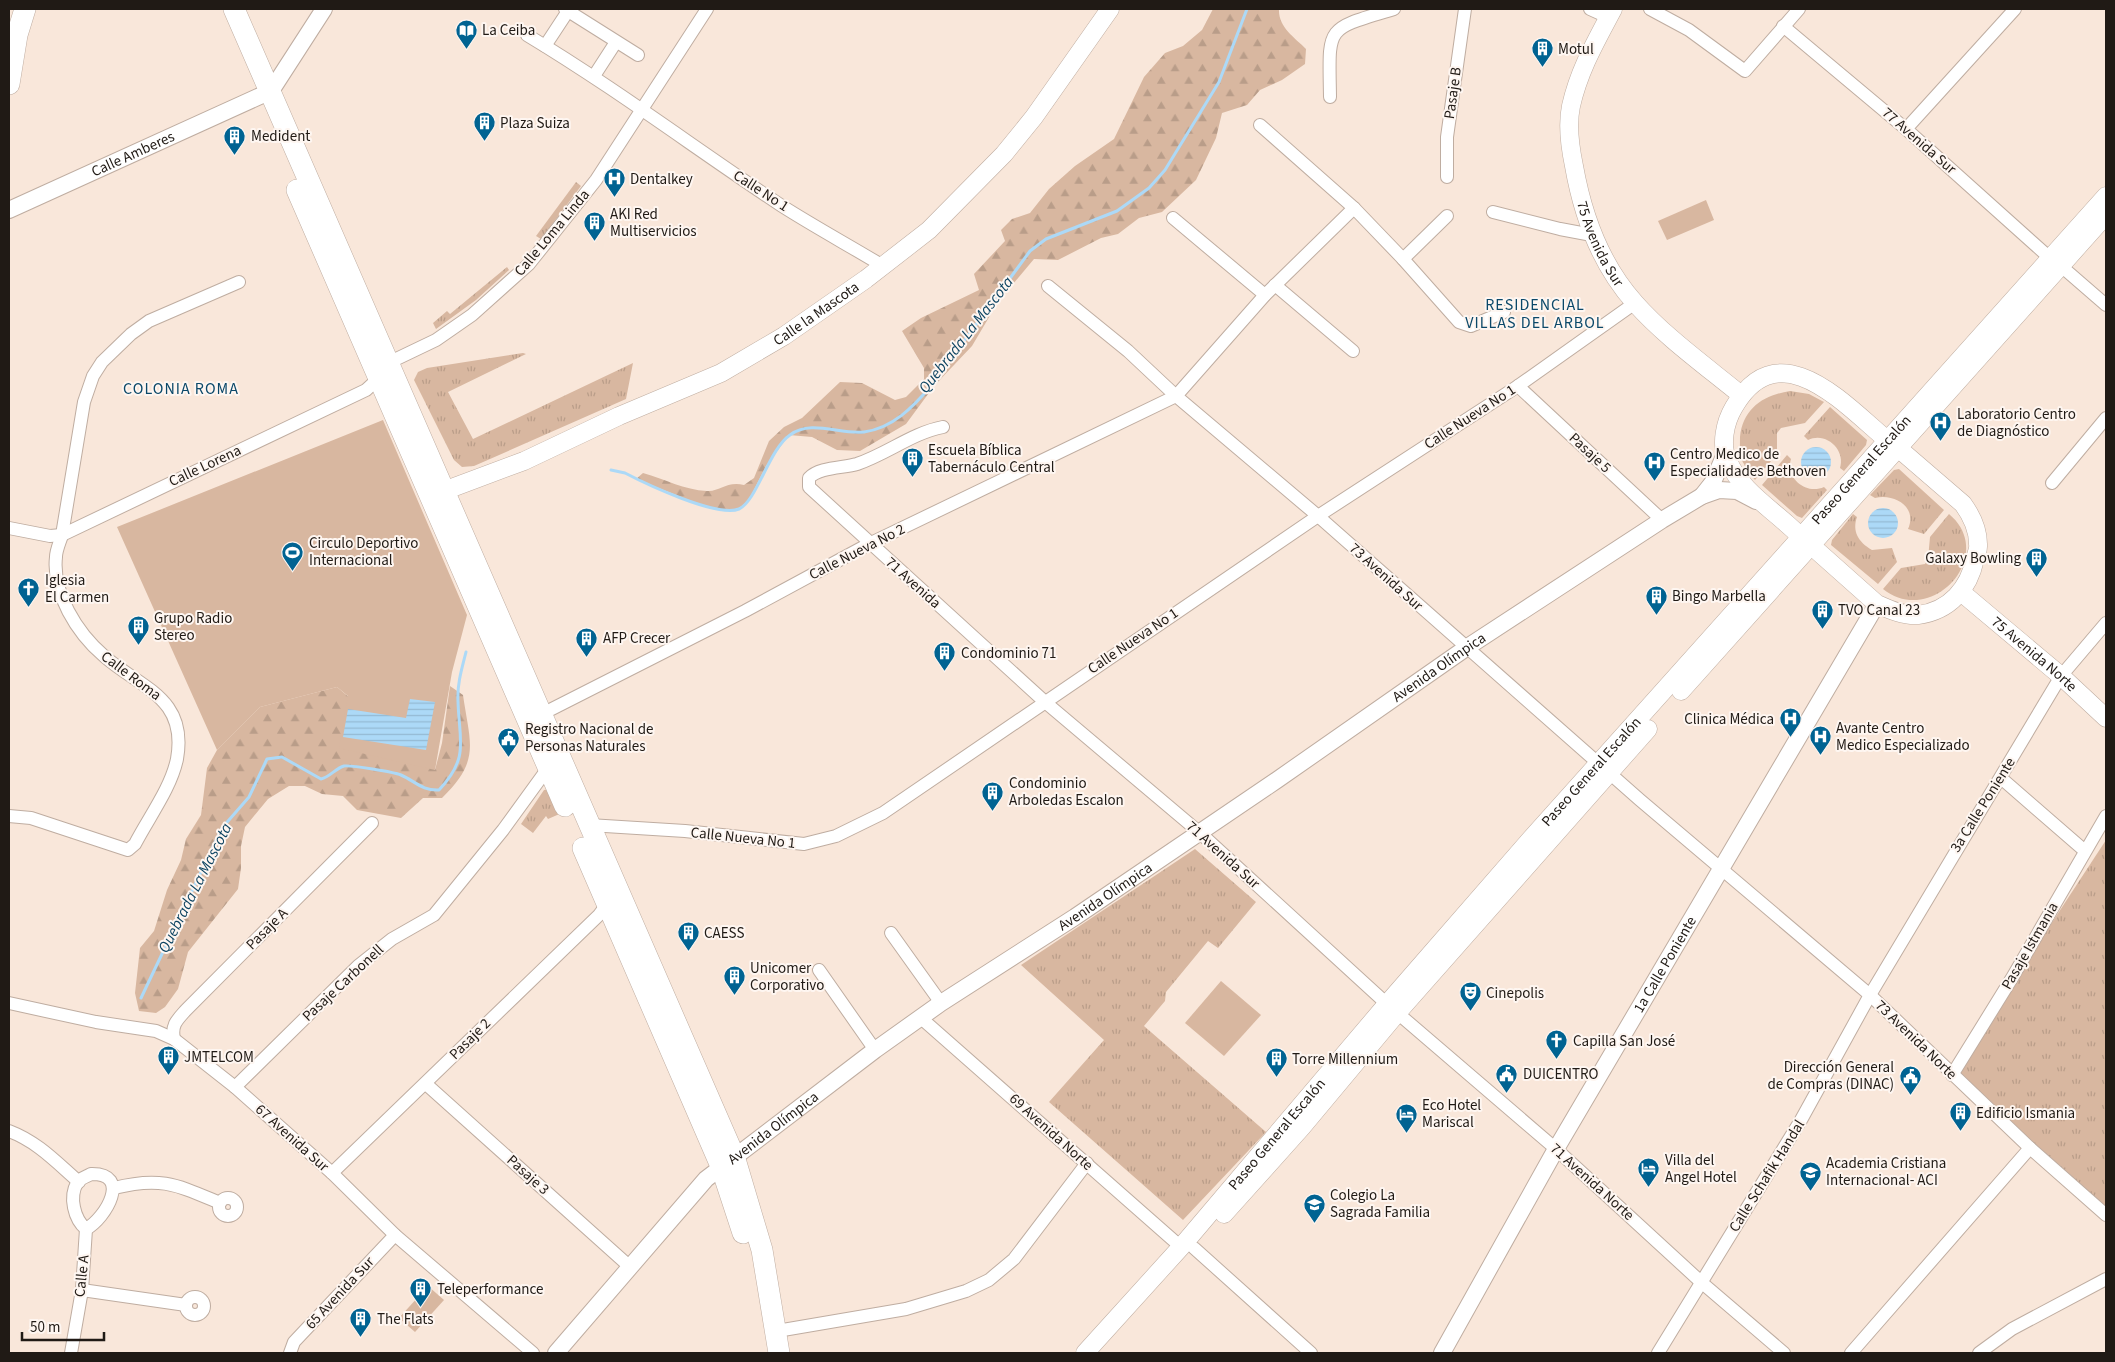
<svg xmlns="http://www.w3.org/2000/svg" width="2115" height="1362" font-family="'Source Sans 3',sans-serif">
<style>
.grass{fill:url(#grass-tufts)}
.forest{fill:url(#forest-firs)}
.park{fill:#d8b7a0}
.water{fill:url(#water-rules)}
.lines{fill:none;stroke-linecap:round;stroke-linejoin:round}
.stream{stroke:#acd9f7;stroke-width:3}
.minor-casing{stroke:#bfada1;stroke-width:14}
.tertiary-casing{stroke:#bfada1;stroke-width:18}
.secondary-casing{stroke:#bfada1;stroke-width:19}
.trunk-casing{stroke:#bfada1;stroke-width:22}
.minor{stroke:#fff;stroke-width:12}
.tertiary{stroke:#fff;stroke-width:16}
.secondary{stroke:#fff;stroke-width:18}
.trunk{stroke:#fff;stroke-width:21}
.labels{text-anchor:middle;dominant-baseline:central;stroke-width:4;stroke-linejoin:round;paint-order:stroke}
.poi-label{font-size:15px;fill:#201a15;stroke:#fef6f1;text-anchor:start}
.street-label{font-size:15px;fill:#201a15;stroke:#fef6f1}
.neighbourhood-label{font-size:16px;letter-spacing:1px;fill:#0b4869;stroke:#fef6f1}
.water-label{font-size:16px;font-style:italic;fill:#0c4361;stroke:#fef6f1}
</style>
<defs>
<pattern id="grass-tufts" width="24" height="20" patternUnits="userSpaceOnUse" patternTransform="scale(1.25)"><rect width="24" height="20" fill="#d8b7a0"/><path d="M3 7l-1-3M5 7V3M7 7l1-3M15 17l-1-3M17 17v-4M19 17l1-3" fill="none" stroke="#b99d89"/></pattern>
<pattern id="forest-firs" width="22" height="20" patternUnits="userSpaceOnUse" patternTransform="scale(1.25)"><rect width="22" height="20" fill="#d8b7a0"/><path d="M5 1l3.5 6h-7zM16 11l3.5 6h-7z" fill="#b99d89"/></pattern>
<pattern id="water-rules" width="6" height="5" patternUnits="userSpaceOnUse" patternTransform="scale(1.25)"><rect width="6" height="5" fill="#acd9f7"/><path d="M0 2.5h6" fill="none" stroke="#94bad3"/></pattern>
</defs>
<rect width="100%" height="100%" fill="#f9e7da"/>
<g class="grass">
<polygon points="576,182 581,186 541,239 536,236"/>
<polygon points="507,267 509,270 476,300 436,329 433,323 447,311 450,314"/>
<polygon points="523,353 526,354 448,392 473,439 633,363 626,399 474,466 462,467 454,460 414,380 418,372 427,368"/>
<path d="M1790 391 1809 394 1824 402 1805 423 1781 428 1777 433V454L1755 480C1751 475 1746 470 1744 464 1739 456 1740 446 1740 437 1743 408 1764 395 1790 391Z"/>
<path d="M1830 407 1867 440 1866 445 1844 471 1840 468C1846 450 1826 431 1808 440L1804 436Z"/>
<path d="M1787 455 1791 459C1785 478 1806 495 1824 487L1827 490 1802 518 1797 516 1762 485Z"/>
<path d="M1899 469 1944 510 1924 534 1908 529C1918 507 1894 493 1875 498L1870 495 1894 470Z"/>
<path d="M1853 514 1857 517C1852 531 1858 542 1872 550L1892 548 1897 562 1878 584 1831 545 1832 540Z"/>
<path d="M1949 514C1998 555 1932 628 1883 589L1901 568 1925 564 1928 559 1930 537Z"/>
<polygon points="550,789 564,812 548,819 546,816 533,833 521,824 544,790"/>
<polygon points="2106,840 2106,1214 1952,1075"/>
<polygon points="1195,849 1256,902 1218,948 1208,941 1166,992 1165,1001 1144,1026 1266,1132 1183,1220 1049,1102 1104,1040 1021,965"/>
</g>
<g class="forest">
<path d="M1213 9H1279C1278 27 1294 37 1306 49L1305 64 1282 80 1260 90 1247 105 1222 113 1216 138 1196 180 1162 212 1139 218 1118 234 1101 238 1058 260 1034 259 998 302 972 346 934 386 906 424 860 451 837 450 812 437 789 435 766 466 749 500 738 509H711L636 479 643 473C665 479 684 490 707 491 720 492 726 481 744 485L754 478 769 441 784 427 802 418 840 382 862 383 895 400 906 397 924 379V368L902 331 921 318 979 290 974 274 1005 241 1001 230 1012 219 1030 213 1049 189 1075 166 1114 139 1144 77 1165 53 1183 46 1202 30Z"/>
<path d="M450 686 463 695C470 744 481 760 442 798H423L401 818 357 810 343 796 322 794 305 786H289L268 799 245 827 241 846V868L238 889 188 952 178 989 165 1007 156 1013 139 1011 135 993 140 948 154 931 167 890 181 860 186 839 201 815 207 768 217 750 260 707 337 687 435 770 442 743Z"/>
</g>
<g class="park">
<polygon points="1706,200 1714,220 1667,240 1658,221"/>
<polygon points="383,420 467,615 452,672 435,770 339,748 348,696 337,687 260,707 217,750 117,527"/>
<polygon points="1221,981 1261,1015 1224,1056 1185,1023"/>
<polygon points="428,1286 444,1300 415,1332 399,1318"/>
</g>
<g class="water">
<circle cx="1816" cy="462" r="15"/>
<circle cx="1883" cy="523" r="15"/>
<polygon points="410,699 435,702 426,750 343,737 348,709 406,718"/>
</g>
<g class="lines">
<g class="stream">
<path d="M611 470 625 473C646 484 718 518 739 509 757 501 769 449 790 435 811 419 840 435 864 432 893 428 913 407 931 386L1030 251 1046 239 1117 211 1149 188 1165 170 1219 82 1247 9"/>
<path d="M141 998 222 828 249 797 267 759 282 757 321 779C330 777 336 768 344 766 351 765 394 772 401 775 415 781 422 791 439 790 470 757 459 741 458 701 457 684 462 668 466 652"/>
</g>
<defs>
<g id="minor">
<polyline points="565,9 638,55"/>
<polyline points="1590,9 1601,14"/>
<polyline points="1650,9 1689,30 1745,71 1799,9"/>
<polyline points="1783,26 1906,129 2051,259"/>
<path d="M527 35C615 88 696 149 782 206 815 227 850 246 883 266"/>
<polyline points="545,46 568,11"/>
<polyline points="594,76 616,42"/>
<path d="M1330 97C1329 25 1324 30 1394 9"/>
<polyline points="1260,125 1354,208 1403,259 1459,322 1471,326 1504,312"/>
<polyline points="1906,129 2015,9"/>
<polyline points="1447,177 1447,137 1465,9"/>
<polyline points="1493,212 1560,229 1592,235"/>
<polyline points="1173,218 1265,295"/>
<polyline points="1403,259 1447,216"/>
<polyline points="2061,266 2106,305"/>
<polyline points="1275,285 1353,351"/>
<polyline points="1048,286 1128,351 1176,396 1318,516 1640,800 1870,995 2030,1148 2106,1215"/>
<polyline points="1518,386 1662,520"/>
<path d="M943 427C912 433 887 454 857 464 844 468 819 467 809 478V487L1045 702 1199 832 1387 1004 1556 1149 1701 1282 1784 1353"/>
<polyline points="2052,483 2106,418"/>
<polyline points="9,528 50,536 62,535 366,390 378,379 388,363 436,340 472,315 529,264 596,180 707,9"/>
<polyline points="542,714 745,611 869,544 1176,396 1265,295 1354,208"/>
<polyline points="2001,778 2085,851"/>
<path d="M9 816 31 818 128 850 135 844C149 817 171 788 177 759 188 697 140 688 104 656 77 633 52 593 56 557 56 550 60 542 62 535L84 402 93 376 102 362 131 334 149 321 239 282"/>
<polyline points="589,825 685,831 804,844 836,836 883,813 1318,516 1518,386 1635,303"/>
<polyline points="891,933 941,1003"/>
<polyline points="819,970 875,1050"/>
<polyline points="9,1003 96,1022 156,1031 174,1039 235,1087 332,1173 395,1235 533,1353"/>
<polyline points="921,1018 1181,1247"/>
<path d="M174 1039C171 1025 177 1020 186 1010L372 823"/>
<polyline points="1952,1075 2012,978 2106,816"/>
<polyline points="426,1084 629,1266"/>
<polyline points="235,1087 358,966 392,939 434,915 503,830 548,768"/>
<path d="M9 1131C38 1142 56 1162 79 1182"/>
<polyline points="332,1173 599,915 607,904"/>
<path d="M91 1174C132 1173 106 1218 86 1229 74 1219 69 1197 77 1183 80 1178 86 1177 91 1174Z"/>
<path d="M114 1188C161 1176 177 1185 220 1203"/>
<circle cx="228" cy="1207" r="9"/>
<polyline points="1194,1248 1311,1353"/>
<polyline points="82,1290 186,1305"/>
<circle cx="195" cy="1306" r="9"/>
<polyline points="777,1331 906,1309 966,1291 989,1280 1014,1259 1087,1163"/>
<polyline points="71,1353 82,1290 86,1229"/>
<polyline points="290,1353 294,1342 395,1235"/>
<polyline points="1658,1353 1801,1120 1870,995 2061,676 2106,623"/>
<polyline points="1851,1353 2030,1148"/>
<polyline points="1979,1353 2012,1329 2106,1279"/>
</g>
<g id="tertiary">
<path id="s1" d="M9 210 271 91 324 9"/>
<polyline points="1702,496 1713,482 1725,454"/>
<path id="s2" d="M556 1353 706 1179 875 1050 941 1003 1075 917 1277 780 1466 648 1662 520 1702 496 1719 490 1737 491 1756 501"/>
<path id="s3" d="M1442 1353 1556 1149 1877 604"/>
</g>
<g id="secondary">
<path id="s4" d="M1613 9C1596 41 1579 70 1571 106 1567 125 1570 147 1574 166 1583 217 1600 264 1635 303 1664 336 1707 367 1741 395"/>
<path d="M1887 440C1844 404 1779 330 1734 407 1725 422 1720 445 1728 461 1740 488 1766 505 1787 524 1817 551 1847 577 1877 604 1890 610 1904 616 1918 615 1950 611 1969 588 1975 559 1976 554 1979 549 1978 544 1978 530 1971 515 1963 504L1898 448"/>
<path id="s5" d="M433 495 524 461 619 416 721 373 784 336 866 279 929 230 1004 154 1034 117 1110 9"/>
<path id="s6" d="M1961 592 2061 676 2106 718"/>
<polyline points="1681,691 2106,215"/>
<polyline points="1224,1214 1302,1127 1398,1012 1648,729"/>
<path id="s7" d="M1085 1353 1181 1247 1387 1004 1529 841 2106 196"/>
</g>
<g id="trunk">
<polyline points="234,9 734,1156 762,1250 779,1353"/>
<polyline points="9,84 17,35 25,9"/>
<polyline points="297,190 565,806"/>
<polyline points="583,848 721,1166 743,1233"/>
</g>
</defs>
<use href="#minor" class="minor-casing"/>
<use href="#tertiary" class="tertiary-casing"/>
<use href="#secondary" class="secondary-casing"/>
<use href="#trunk" class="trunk-casing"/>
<use href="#minor" class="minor"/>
<use href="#tertiary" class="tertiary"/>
<use href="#secondary" class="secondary"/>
<use href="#trunk" class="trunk"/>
</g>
<defs>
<symbol id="library-pin" viewBox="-11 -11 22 30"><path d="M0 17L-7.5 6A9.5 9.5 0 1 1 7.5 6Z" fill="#006392" stroke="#fef6f1"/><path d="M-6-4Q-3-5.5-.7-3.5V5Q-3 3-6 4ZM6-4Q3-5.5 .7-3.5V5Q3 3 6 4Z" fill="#fff"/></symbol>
<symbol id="building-pin" viewBox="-11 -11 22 30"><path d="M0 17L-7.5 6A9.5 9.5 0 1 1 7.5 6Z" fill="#006392" stroke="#fef6f1"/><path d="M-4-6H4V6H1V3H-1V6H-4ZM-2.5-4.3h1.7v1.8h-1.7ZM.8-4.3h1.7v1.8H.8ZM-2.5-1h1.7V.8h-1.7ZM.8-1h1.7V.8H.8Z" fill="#fff"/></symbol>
<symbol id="hospital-pin" viewBox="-11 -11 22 30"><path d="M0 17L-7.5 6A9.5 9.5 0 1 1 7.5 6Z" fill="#006392" stroke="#fef6f1"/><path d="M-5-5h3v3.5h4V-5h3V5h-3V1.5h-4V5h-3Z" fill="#fff"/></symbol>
<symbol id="stadium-pin" viewBox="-11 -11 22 30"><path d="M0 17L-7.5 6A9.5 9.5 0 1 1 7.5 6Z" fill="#006392" stroke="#fef6f1"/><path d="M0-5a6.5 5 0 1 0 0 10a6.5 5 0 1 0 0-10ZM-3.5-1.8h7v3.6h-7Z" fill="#fff"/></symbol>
<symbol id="church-pin" viewBox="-11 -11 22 30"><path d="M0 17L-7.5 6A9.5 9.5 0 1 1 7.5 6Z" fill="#006392" stroke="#fef6f1"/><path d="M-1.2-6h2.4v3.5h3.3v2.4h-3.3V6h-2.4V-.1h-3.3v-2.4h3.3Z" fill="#fff"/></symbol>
<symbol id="civic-pin" viewBox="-11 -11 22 30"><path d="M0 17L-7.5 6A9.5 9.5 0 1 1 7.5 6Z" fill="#006392" stroke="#fef6f1"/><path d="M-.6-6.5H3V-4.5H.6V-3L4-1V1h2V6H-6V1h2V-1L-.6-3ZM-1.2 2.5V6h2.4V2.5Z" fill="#fff"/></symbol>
<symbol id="theatre-pin" viewBox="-11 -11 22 30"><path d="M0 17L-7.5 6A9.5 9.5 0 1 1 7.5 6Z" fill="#006392" stroke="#fef6f1"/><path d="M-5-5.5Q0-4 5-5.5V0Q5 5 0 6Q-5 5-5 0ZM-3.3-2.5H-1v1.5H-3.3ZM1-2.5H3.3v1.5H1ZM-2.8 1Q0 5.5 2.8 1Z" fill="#fff"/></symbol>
<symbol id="hotel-pin" viewBox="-11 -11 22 30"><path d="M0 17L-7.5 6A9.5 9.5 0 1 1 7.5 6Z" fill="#006392" stroke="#fef6f1"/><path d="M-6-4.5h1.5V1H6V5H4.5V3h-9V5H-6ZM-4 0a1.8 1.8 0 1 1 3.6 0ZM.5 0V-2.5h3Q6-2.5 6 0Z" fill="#fff"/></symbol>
<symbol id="school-pin" viewBox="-11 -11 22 30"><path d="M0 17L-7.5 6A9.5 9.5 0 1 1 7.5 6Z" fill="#006392" stroke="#fef6f1"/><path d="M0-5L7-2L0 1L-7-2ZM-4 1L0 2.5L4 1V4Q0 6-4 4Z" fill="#fff"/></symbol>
</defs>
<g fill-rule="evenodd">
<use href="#library-pin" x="454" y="18" width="25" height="34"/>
<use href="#building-pin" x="1530" y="36" width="25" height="34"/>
<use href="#building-pin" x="472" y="110" width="25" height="34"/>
<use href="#building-pin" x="222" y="124" width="25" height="34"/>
<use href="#hospital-pin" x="602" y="166" width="25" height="34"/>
<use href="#building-pin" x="582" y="210" width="25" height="34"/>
<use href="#hospital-pin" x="1928" y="410" width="25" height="34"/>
<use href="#building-pin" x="900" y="446" width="25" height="34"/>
<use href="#hospital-pin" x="1642" y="450" width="25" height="34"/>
<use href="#stadium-pin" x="280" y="540" width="25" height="34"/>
<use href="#building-pin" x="2024" y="546" width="25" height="34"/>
<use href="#church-pin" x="16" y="576" width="25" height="34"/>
<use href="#building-pin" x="1644" y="584" width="25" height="34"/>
<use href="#building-pin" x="1810" y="598" width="25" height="34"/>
<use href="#building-pin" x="126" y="614" width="25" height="34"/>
<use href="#building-pin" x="574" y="626" width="25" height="34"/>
<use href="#building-pin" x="932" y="640" width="25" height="34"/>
<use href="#hospital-pin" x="1778" y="706" width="25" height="34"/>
<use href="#hospital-pin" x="1808" y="724" width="25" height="34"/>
<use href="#civic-pin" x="496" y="726" width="25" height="34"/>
<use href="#building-pin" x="980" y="780" width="25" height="34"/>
<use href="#building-pin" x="676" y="920" width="25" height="34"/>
<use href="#building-pin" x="722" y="964" width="25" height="34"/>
<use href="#theatre-pin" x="1458" y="980" width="25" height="34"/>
<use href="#church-pin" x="1544" y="1028" width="25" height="34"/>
<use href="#building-pin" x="156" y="1044" width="25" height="34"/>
<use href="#building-pin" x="1264" y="1046" width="25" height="34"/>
<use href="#civic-pin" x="1494" y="1062" width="25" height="34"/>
<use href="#civic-pin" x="1898" y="1064" width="25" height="34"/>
<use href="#building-pin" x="1948" y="1100" width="25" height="34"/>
<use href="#hotel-pin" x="1394" y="1102" width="25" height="34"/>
<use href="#hotel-pin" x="1636" y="1156" width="25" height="34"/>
<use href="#school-pin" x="1798" y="1160" width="25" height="34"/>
<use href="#school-pin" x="1302" y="1192" width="25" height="34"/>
<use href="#building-pin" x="408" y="1276" width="25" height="34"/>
<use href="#building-pin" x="348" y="1306" width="25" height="34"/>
</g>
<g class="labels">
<g class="poi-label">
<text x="482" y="30">La Ceiba</text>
<text x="1558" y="49">Motul</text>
<text x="500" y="123">Plaza Suiza</text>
<text x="251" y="136">Medident</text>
<text x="630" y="179">Dentalkey</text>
<text x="610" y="214">AKI Red<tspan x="610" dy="17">Multiservicios</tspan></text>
<text x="1957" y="414">Laboratorio Centro<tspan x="1957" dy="17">de Diagnóstico</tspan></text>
<text x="928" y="450">Escuela Bíblica<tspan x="928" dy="17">Tabernáculo Central</tspan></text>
<text x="1670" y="454">Centro Medico de<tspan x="1670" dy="17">Especialidades Bethoven</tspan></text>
<text x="309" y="543">Circulo Deportivo<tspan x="309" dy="17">Internacional</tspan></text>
<text x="2021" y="558" text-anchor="end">Galaxy Bowling</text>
<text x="45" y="580">Iglesia<tspan x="45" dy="17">El Carmen</tspan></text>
<text x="1672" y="596">Bingo Marbella</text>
<text x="1838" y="610">TVO Canal 23</text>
<text x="154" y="618">Grupo Radio<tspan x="154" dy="17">Stereo</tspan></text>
<text x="603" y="638">AFP Crecer</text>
<text x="961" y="653">Condominio 71</text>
<text x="1774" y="719" text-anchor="end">Clinica Médica</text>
<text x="1836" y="728">Avante Centro<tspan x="1836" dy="17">Medico Especializado</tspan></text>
<text x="525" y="729">Registro Nacional de<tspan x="525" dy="17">Personas Naturales</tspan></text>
<text x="1009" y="783">Condominio<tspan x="1009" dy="17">Arboledas Escalon</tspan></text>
<text x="704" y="933">CAESS</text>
<text x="750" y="968">Unicomer<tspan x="750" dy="17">Corporativo</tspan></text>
<text x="1486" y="993">Cinepolis</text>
<text x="1573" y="1041">Capilla San José</text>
<text x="184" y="1057">JMTELCOM</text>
<text x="1292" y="1059">Torre Millennium</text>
<text x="1894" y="1067" text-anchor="end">Dirección General<tspan x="1894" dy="17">de Compras (DINAC)</tspan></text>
<text x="1523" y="1074">DUICENTRO</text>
<text x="1422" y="1105">Eco Hotel<tspan x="1422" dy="17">Mariscal</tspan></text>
<text x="1976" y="1113">Edificio Ismania</text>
<text x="1665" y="1160">Villa del<tspan x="1665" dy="17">Angel Hotel</tspan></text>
<text x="1826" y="1163">Academia Cristiana<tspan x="1826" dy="17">Internacional- ACI</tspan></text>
<text x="1330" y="1195">Colegio La<tspan x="1330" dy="17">Sagrada Familia</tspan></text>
<text x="437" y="1289">Teleperformance</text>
<text x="377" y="1319">The Flats</text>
</g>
<g class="street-label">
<text transform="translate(1453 93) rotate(-82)">Pasaje B</text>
<text transform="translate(1919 141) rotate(41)">77 Avenida Sur</text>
<text stroke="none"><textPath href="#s1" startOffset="136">Calle Amberes</textPath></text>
<text transform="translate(761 191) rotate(33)">Calle No 1</text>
<text transform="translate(552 233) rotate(-50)">Calle Loma Linda</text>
<text stroke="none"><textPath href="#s4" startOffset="249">75 Avenida Sur</textPath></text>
<text stroke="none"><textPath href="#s5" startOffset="425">Calle la Mascota</textPath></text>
<text transform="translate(1470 417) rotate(-33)">Calle Nueva No 1</text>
<text transform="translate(1590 453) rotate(43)">Pasaje 5</text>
<text transform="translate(205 466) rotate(-25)">Calle Lorena</text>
<text stroke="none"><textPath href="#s7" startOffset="1176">Paseo General Escalón</textPath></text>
<text transform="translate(857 552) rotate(-27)">Calle Nueva No 2</text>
<text transform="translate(1386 577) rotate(42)">73 Avenida Sur</text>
<text transform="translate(913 583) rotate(42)">71 Avenida</text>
<text transform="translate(1133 641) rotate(-34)">Calle Nueva No 1</text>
<text stroke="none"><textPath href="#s6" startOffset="96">75 Avenida Norte</textPath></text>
<text stroke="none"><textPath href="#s2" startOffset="1124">Avenida Olímpica</textPath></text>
<text transform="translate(131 676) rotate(37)">Calle Roma</text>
<text stroke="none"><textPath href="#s7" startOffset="771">Paseo General Escalón</textPath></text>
<text transform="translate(1983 805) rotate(-58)">3a Calle Poniente</text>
<text transform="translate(743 838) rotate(6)">Calle Nueva No 1</text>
<text transform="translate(1223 855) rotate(42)">71 Avenida Sur</text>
<text stroke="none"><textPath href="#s2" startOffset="719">Avenida Olímpica</textPath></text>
<text transform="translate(267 929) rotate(-45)">Pasaje A</text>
<text transform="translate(2030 946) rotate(-60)">Pasaje Istmania</text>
<text stroke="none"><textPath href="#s3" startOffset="448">1a Calle Poniente</textPath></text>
<text transform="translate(343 983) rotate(-43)">Pasaje Carbonell</text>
<text transform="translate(470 1039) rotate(-45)">Pasaje 2</text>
<text transform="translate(1916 1040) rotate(44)">73 Avenida Norte</text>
<text stroke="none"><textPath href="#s2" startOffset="314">Avenida Olímpica</textPath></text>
<text transform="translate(1051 1132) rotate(42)">69 Avenida Norte</text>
<text stroke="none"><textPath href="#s7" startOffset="291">Paseo General Escalón</textPath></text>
<text transform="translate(292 1138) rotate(42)">67 Avenida Sur</text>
<text transform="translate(528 1175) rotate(42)">Pasaje 3</text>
<text transform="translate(1767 1176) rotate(-58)">Calle Schafik Handal</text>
<text transform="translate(1592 1182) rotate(42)">71 Avenida Norte</text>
<text transform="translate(82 1276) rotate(-84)">Calle A</text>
<text transform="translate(340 1293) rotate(-47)">65 Avenida Sur</text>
</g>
<g class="neighbourhood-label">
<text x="1535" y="305">RESIDENCIAL<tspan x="1535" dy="18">VILLAS DEL ARBOL</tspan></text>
<text x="181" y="389">COLONIA ROMA</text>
</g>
<g class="water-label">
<text transform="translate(966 335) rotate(-52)">Quebrada La Mascota</text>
<text transform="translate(195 888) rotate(-63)">Quebrada La Mascota</text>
</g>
</g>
<rect width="2115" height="1362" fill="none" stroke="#201a15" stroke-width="20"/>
<path d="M22 1332v8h82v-8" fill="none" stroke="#201a15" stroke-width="2.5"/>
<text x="30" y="1332" font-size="15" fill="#201a15" stroke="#fef6f1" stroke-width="4" paint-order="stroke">50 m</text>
</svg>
